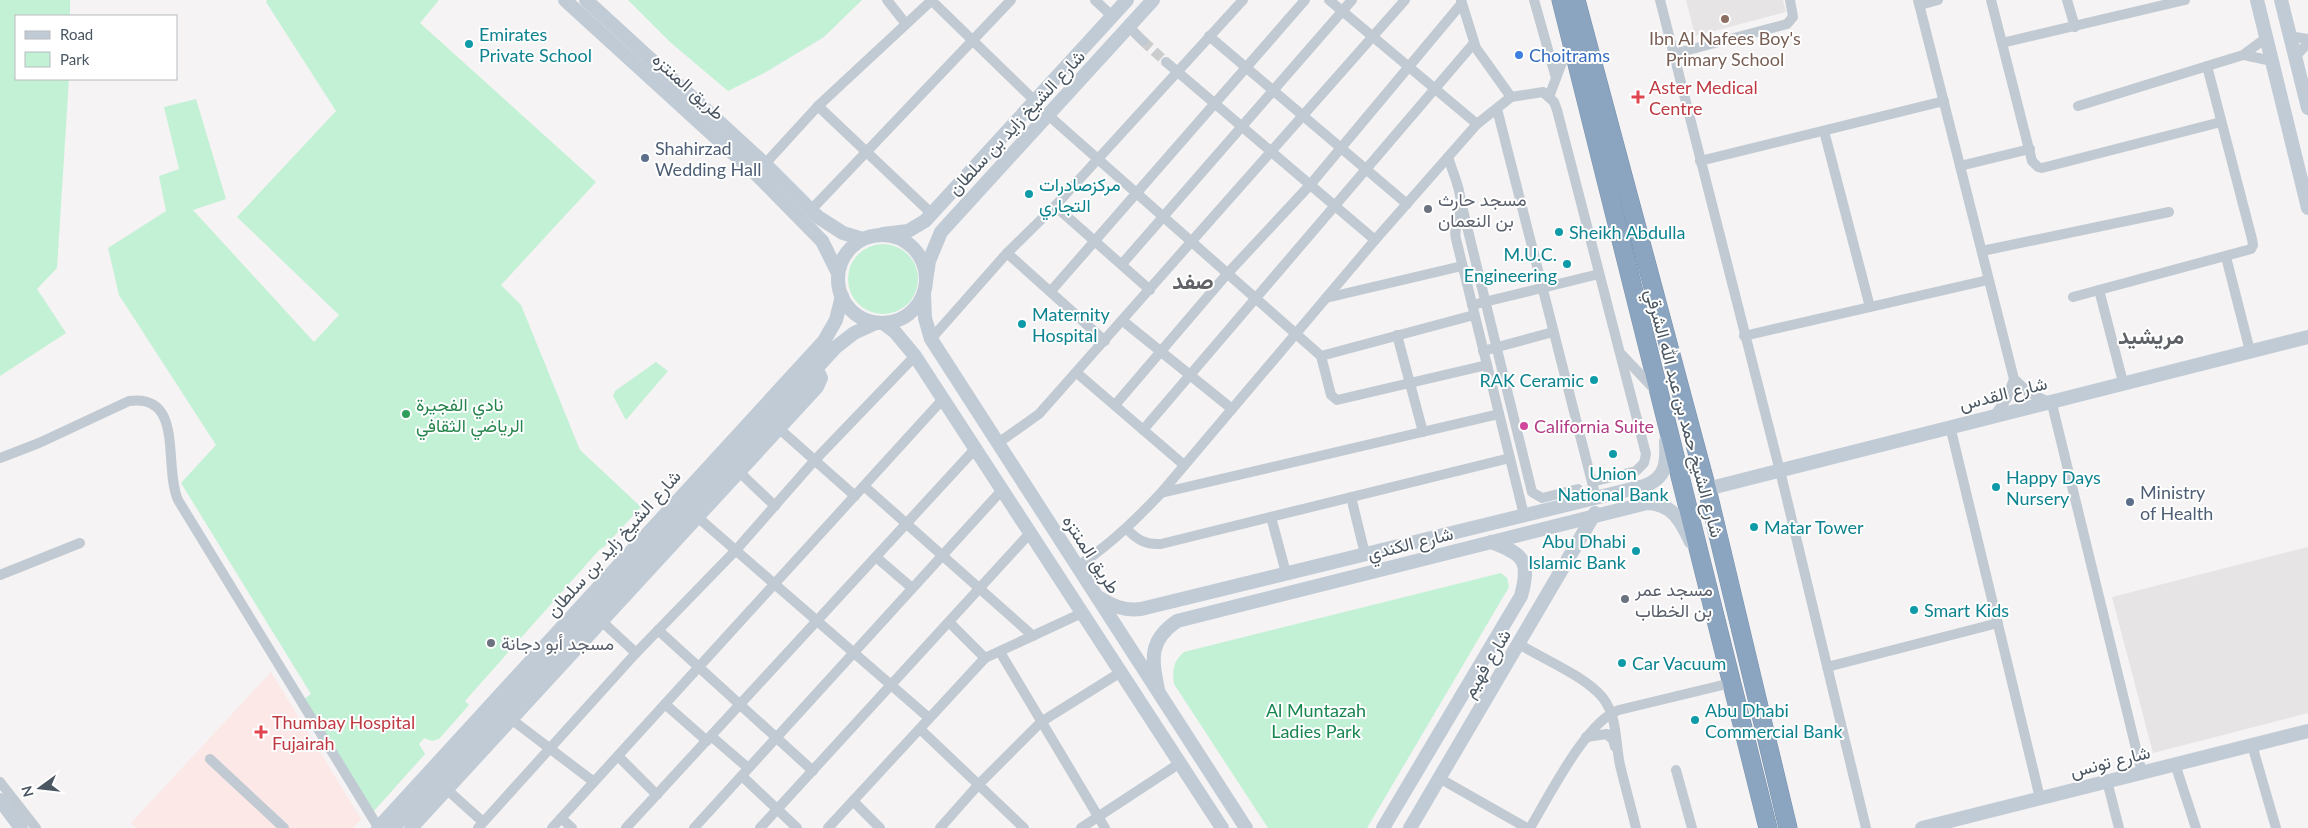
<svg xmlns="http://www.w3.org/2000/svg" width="2308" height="828" font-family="Lato,Vazirmatn,sans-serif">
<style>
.education{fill:#e6e4e5}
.medical{fill:#fce8e6}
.green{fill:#c3f1d5}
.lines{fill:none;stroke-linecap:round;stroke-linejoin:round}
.street-tunnel{stroke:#caccce;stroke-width:10;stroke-dasharray:10 5;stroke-linecap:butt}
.highway-casing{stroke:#7690ad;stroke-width:19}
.street{stroke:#c1cad2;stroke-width:10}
.secondary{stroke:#c1cbd6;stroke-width:14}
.highway{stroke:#8ba5c1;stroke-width:18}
.education-dot{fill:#8d6e63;stroke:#fff;stroke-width:2}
.culture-dot{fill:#0f9aa8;stroke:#fff;stroke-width:2}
.shop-dot{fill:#3f7fe0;stroke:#fff;stroke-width:2}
.health-dot{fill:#e0444e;stroke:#fff;stroke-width:2}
.service-dot{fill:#5c6f8a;stroke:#fff;stroke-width:2}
.worship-dot{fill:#6b7280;stroke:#fff;stroke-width:2}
.leisure-dot{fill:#2e9e5b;stroke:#fff;stroke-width:2}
.hotel-dot{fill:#d1479c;stroke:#fff;stroke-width:2}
.labels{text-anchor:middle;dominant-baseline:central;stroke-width:4;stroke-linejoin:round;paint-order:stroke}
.culture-label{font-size:18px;fill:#0d838f;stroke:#fff;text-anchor:start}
.education-label{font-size:18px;fill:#785e54;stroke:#fff}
.shop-label{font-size:18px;fill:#366cbe;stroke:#fff;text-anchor:start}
.street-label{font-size:18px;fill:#4a5661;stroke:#fff}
.health-label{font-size:18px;fill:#be3a42;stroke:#fff;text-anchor:start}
.service-label{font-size:18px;fill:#4e5e75;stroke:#fff;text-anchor:start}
.worship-label{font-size:18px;fill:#5b616d;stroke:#fff;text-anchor:start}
.leisure-label{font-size:18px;fill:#27864d;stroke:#fff;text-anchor:start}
.hotel-label{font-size:18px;fill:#b23c85;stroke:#fff;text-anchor:start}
.park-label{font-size:18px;fill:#17864f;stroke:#fff}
.district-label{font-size:22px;font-weight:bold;fill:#5f6368;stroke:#fff}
</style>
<rect width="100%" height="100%" fill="#f5f3f3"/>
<g class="education">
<polygon points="1686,0 1783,0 1786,12 1695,36"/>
<polygon points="2308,547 2308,713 2153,753 2112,597"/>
</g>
<polygon class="medical" points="271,672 361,819 353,828 136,828 131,823"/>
<g class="green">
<polygon points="0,0 70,0 70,16 16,16 16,79 69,79 57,268 37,289 66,333 0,376"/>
<polygon points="267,0 439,0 420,23 596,182 501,285 521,305 580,450 641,507 604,547 600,549 465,701 469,705 439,739 432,741 424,738 419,744 425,754 373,812 303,700 311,694 181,483 216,445 119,295 108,248 166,211 159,176 179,169 164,107 196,99 226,199 193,210 314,342 339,315 237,217 336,111 266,2"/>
<polygon points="628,0 862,0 824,37 766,72 728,91 670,42"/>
<circle cx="883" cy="279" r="35"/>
<polygon points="656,362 668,371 626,420 613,396 615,391"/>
<path d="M1501 573 1507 578 1509 587 1367 828H1268L1174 684C1172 670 1173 662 1184 652Z"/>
</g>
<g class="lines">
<polyline class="street-tunnel" points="1143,41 1166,62"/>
<defs>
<g id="highway">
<polyline points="1561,0 1768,828"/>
<polyline points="1576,0 1707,489 1788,828"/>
</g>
</defs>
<use href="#highway" class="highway-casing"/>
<g class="street">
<polyline points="887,0 906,24"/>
<polyline points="931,0 1035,101"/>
<polyline points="1095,0 1112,16"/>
<polyline points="1329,0 1477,124"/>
<polyline points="1461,0 1476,48 1511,97"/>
<polyline points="1534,0 1556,78"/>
<polyline points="1660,0 1783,483 1866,828"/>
<polyline points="1918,0 2014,379 2029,393 2047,401"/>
<polyline points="1991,0 2032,161 2038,167 2042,168 2221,122"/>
<polyline points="2067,0 2075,27"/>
<polyline points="1920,5 1938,0"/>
<polyline points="1129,27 1143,41"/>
<polyline points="1209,36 1407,204"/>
<polyline points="2289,36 2308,39"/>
<polyline points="2002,43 2185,0"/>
<polyline points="1673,54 1787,24 1793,17 1790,0"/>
<polyline points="2244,55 2272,61"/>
<polyline points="2295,57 2308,43"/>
<polyline points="1166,62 1375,240"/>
<polyline points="1549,97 1570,41"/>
<polyline points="818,106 932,214"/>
<polyline points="2078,106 2243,55 2266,38"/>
<polyline points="1497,109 1596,498"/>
<polyline points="1048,115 1321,356 1331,395 1337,400 1487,365"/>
<polyline points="1824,131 1870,307"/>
<path d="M1448 157C1453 173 1462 192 1461 208 1460 219 1453 227 1456 239L1524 515"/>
<polyline points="1700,161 1944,101"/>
<polyline points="765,164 818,106 932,0"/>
<polyline points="1960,166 2030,149"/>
<polyline points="1055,206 1150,290"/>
<polyline points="1462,206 1532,492 1542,498 1578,489"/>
<polyline points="811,210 1011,0"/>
<polyline points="1982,251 2169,212"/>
<polyline points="1007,253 1105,341"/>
<polyline points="2226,257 2250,351"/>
<polyline points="1122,264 1352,0"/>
<polyline points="2099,290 2123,382"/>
<polyline points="1051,291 1305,0"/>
<polyline points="2073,297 2251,249 2253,245 2252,239 2207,66"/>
<polyline points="1326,298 1462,266"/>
<polyline points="1472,305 1599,274"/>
<polyline points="1123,321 1232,409"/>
<polyline points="1397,335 1423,432"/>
<polyline points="1744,336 1988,280"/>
<polyline points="931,339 1007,253 1055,206 1243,0"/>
<polyline points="1483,351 1553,332"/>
<polyline points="1622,355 1657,392"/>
<polyline points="1321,356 1474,315"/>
<polyline points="1077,373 1184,465"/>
<polyline points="2051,400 2142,773"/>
<polyline points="1115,405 1227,274 1310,185 1462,3"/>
<polyline points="1995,415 2007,398 2014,379"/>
<polyline points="775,425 855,496"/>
<polyline points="1950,426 2040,798"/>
<polyline points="1143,430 1474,43"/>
<polyline points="998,443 1039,414 1405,0"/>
<path d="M0 458 39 443 129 401C185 393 163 467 178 500L378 827"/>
<polyline points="734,467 775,506"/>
<polyline points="864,486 1033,636"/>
<polyline points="1161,493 1499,414"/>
<polyline points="1351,497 1365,554"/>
<polyline points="694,514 929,718"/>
<polyline points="1271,517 1286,573"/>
<path d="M1127 529C1137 540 1146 545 1161 544L1510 458"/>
<polyline points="876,557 912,588"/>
<path d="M1078 566C1110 545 1135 521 1161 493L1375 240 1477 124 1511 97 1543 92 1554 102 1557 110 1646 454 1644 463 1636 471 1592 482"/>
<polyline points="0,575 80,543"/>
<polyline points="596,616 636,653"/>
<polyline points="949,622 985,658"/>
<polyline points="658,630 813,771"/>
<path d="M1519 644C1543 659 1585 676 1603 698 1618 718 1615 742 1620 765 1625 786 1631 807 1636 828"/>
<polyline points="1000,652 1105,828"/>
<polyline points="1827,667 1998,623"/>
<polyline points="665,704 707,741"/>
<polyline points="507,716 594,782"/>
<polyline points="920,729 1024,828"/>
<polyline points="711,736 748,768"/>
<polyline points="1586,737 1607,734 1613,740 1615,747"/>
<polyline points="2252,745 2276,828"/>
<polyline points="618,756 657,795"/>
<polyline points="210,759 284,828"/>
<polyline points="2175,764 2196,828"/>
<polyline points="1676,770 1692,828"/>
<polyline points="742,776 797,828"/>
<polyline points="1439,778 1527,828"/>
<polyline points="2107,781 2119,828"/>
<polyline points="0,782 36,828"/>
<polyline points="443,786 483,822"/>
<polyline points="853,801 880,828"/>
<polyline points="561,818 572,828"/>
<polyline points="478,828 636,653 736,550 814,461 915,356"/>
<polyline points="552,828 943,399"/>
<polyline points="626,828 975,449"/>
<polyline points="694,828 1002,490"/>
<polyline points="760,828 1030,533"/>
<polyline points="828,828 985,658 1082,613"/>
<polyline points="940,828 979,784 1041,722 1121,672"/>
<polyline points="1081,828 1180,763"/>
<path d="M1530 828C1548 798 1587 720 1619 710L1731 683"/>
</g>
<g class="secondary">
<polyline points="565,0 757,175 822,241 838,273"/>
<polyline points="586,0 765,164 818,217 843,233 863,239"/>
<polyline points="2257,0 2308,208"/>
<polyline points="2281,0 2308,108"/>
<polyline points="883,234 908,231 925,221 1127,0"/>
<circle cx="882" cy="279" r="44"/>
<polyline points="926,281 929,261 941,232 1153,0"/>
<polyline points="924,294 925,318 931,339 1246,828"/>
<polyline points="883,323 895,332 915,356 1222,828"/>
<polyline points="1707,489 2308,337"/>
<path d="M1098 597C1113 606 1123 611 1141 609L1644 486C1667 478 1667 462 1666 441"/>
<path d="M1158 690C1152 659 1148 641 1177 621L1647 503C1673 504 1681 521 1691 542"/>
<polyline points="0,800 21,828"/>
<polyline points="378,828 824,341 836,320 842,296"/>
<polyline points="393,828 836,347 854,333 876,323"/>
<polyline points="411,828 817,387 821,378 816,368"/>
<path d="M1383 828 1521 596C1531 560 1523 554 1491 542"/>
<polyline points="1410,828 1595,513"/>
<polyline points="1922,828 2308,731"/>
</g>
<use href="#highway" class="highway"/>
</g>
<circle class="education-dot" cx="1725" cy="19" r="5"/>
<g class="culture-dot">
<circle cx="469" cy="44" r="5"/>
<circle cx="1029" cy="194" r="5"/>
<circle cx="1559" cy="232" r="5"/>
<circle cx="1567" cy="264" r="5"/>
<circle cx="1022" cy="324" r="5"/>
<circle cx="1594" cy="380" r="5"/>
<circle cx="1613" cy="454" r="5"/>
<circle cx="1996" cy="487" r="5"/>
<circle cx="1754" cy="527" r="5"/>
<circle cx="1636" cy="551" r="5"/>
<circle cx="1914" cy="610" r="5"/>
<circle cx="1622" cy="663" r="5"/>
<circle cx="1695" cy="720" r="5"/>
</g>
<circle class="shop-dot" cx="1519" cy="55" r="5"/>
<g class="health-dot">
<path d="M1635.5 89.5h5v5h5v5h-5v5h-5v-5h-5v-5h5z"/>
<path d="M258.5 724.5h5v5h5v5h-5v5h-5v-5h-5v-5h5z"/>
</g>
<g class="service-dot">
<circle cx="645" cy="158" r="5"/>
<circle cx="2130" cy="502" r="5"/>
</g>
<g class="worship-dot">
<circle cx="1428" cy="209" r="5"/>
<circle cx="1625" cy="599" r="5"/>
<circle cx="491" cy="643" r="5"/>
</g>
<circle class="leisure-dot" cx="406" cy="414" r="5"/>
<circle class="hotel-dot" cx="1524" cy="426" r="5"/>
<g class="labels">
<g class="culture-label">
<text x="479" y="34">Emirates<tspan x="479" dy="21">Private School</tspan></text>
<text x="1039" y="184">مركزصادرات<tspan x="1039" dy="21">التجاري</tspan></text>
<text x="1569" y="232">Sheikh Abdulla</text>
<text x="1557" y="254" text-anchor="end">M.U.C.<tspan x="1557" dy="21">Engineering</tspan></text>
<text x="1032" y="314">Maternity<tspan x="1032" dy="21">Hospital</tspan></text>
<text x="1584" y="380" text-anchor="end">RAK Ceramic</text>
<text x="1613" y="473" text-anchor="middle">Union<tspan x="1613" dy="21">National Bank</tspan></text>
<text x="2006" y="477">Happy Days<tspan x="2006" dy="21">Nursery</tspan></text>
<text x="1764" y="527">Matar Tower</text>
<text x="1626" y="541" text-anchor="end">Abu Dhabi<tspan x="1626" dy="21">Islamic Bank</tspan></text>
<text x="1924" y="610">Smart Kids</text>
<text x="1632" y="663">Car Vacuum</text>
<text x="1705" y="710">Abu Dhabi<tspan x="1705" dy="21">Commercial Bank</tspan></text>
</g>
<g class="education-label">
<text x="1725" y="38">Ibn Al Nafees Boy's<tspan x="1725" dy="21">Primary School</tspan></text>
</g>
<g class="shop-label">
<text x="1529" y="55">Choitrams</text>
</g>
<g class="street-label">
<text transform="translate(689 86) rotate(42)">طريق المنتزه</text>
<text transform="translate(1016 122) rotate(-47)">شارع الشيخ زايد بن سلطان</text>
<text transform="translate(2003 393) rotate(-14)">شارع القدس</text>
<text transform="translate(1685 413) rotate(75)">شارع الشيخ حمد بن عبد الله الشرقي</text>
<text transform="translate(613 543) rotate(-48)">شارع الشيخ زايد بن سلطان</text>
<text transform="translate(1410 543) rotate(-14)">شارع الكندي</text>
<text transform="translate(1092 554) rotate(57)">طريق المنتزه</text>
<text transform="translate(1486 663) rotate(-59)">شارع فهيم</text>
<text transform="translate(2110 761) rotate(-14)">شارع تونس</text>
</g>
<g class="health-label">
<text x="1649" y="87">Aster Medical<tspan x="1649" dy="21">Centre</tspan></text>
<text x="272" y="722">Thumbay Hospital<tspan x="272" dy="21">Fujairah</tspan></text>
</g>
<g class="service-label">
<text x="655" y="148">Shahirzad<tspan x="655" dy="21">Wedding Hall</tspan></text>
<text x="2140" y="492">Ministry<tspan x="2140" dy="21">of Health</tspan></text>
</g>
<g class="worship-label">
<text x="1438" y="199">مسجد حارث<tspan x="1438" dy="21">بن النعمان</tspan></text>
<text x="1635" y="589">مسجد عمر<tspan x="1635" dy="21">بن الخطاب</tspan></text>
<text x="501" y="643">مسجد أبو دجانة</text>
</g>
<g class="leisure-label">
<text x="416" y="404">نادي الفجيرة<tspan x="416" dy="21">الرياضي الثقافي</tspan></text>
</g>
<g class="hotel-label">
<text x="1534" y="426">California Suite</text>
</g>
<g class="park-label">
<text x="1316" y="710">Al Muntazah<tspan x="1316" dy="21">Ladies Park</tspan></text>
</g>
<g class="district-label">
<text x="1193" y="280">صفد</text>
<text x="2151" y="335">مريشيد</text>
</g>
</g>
<rect x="15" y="15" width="162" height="65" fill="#ffffff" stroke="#b7bbc0"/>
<rect x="25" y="31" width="25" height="8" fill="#c1cbd6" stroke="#b7bbc0"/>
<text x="60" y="40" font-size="15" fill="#4a5661">Road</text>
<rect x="25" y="52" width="25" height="15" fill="#c3f1d5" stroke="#b7bbc0"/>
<text x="60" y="65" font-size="15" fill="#4a5661">Park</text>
<g transform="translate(40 788) rotate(255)" stroke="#ffffff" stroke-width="4" paint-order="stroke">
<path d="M0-4L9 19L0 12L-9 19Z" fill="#4a5661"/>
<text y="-8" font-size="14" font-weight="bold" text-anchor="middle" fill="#4a5661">N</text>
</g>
</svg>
